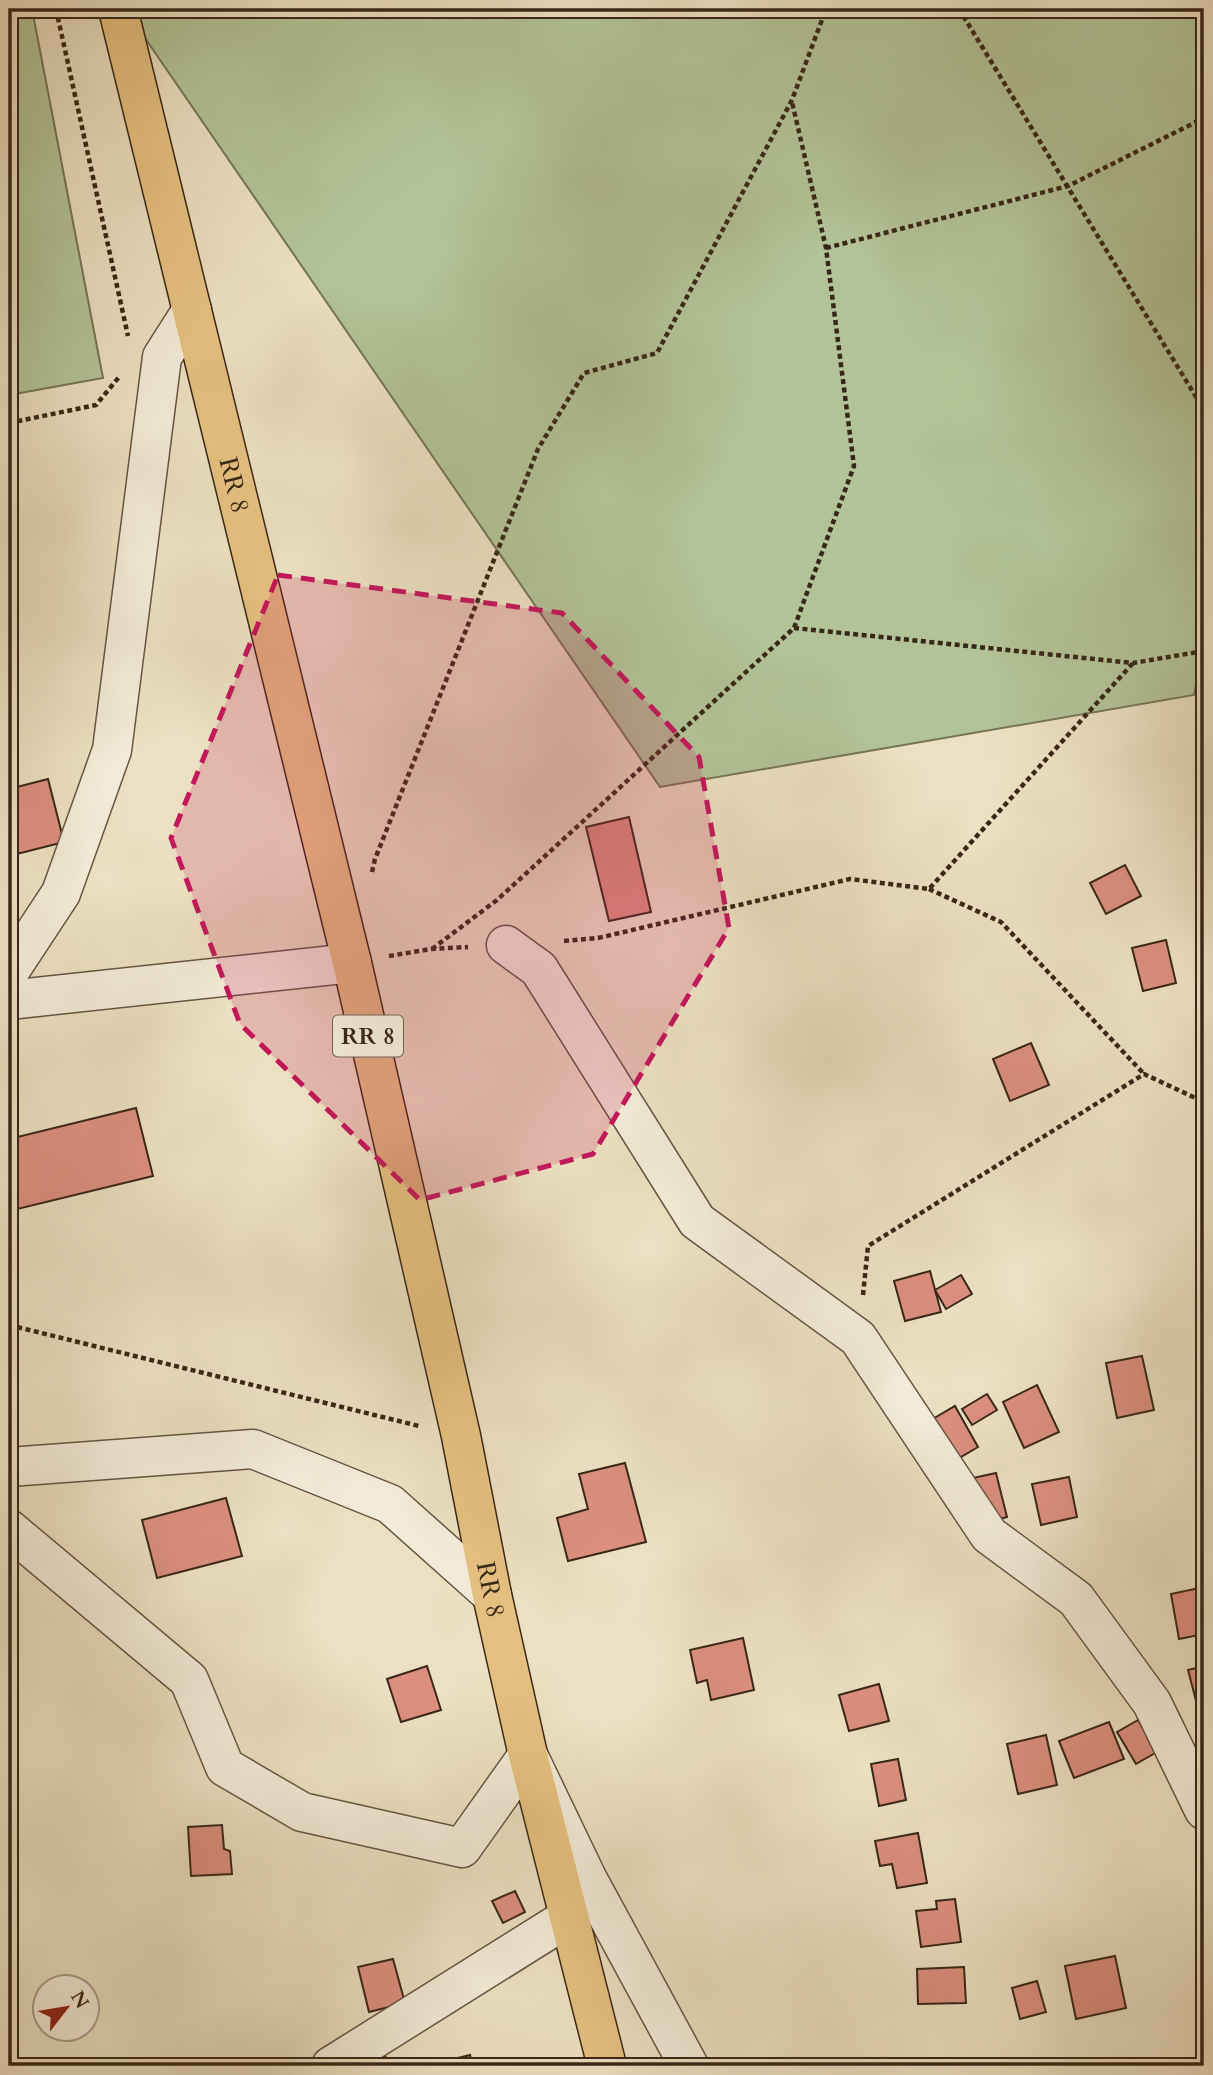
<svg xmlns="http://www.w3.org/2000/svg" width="1213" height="2075" font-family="Cardo,serif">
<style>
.green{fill:#b2c397;stroke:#757556;stroke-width:2}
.building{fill:#dc8f7f;stroke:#382716;stroke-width:2}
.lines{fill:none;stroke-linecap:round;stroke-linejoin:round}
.minor-casing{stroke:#655541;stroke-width:41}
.major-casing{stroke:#382716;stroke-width:41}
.path{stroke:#382716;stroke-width:4.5;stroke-dasharray:5 3.5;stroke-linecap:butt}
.minor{stroke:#f2ebd7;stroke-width:38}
.major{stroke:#e6c080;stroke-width:38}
.marked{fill:#c2185b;fill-opacity:0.2;stroke:#c2185b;stroke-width:5;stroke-dasharray:14 9;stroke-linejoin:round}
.labels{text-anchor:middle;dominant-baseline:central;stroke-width:6;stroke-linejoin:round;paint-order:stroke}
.shield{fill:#f2ebd7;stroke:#706250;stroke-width:2}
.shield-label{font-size:24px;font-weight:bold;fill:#382716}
.street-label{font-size:26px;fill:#382716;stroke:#f2ebd7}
</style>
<rect width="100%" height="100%" fill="#ebe0c1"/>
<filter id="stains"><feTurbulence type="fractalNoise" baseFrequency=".00286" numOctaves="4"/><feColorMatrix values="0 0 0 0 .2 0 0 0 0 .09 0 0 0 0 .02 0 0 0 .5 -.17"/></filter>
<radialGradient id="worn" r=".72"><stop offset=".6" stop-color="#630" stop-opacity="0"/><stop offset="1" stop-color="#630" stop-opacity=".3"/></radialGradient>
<g class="green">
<polygon points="9,9 32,9 103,378 9,395"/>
<polygon points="125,9 1204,9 1204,645 1194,695 660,787"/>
</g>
<g class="building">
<polygon points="48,779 64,842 9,856 9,789"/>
<polygon points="629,817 651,912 609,921 586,827"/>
<polygon points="1125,865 1141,896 1106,914 1090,883"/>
<polygon points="1166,940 1176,983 1143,991 1132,948"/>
<polygon points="1031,1043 1049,1085 1010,1101 993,1059"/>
<polygon points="136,1108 153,1176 9,1211 9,1139"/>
<polygon points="930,1271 941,1312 905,1321 894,1281"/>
<polygon points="961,1275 972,1294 946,1309 935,1290"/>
<polygon points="1142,1356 1154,1410 1117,1418 1106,1363"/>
<polygon points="1037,1385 1059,1432 1024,1448 1003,1402"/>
<polygon points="987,1394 997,1410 972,1425 962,1409"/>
<polygon points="955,1406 978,1447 954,1461 931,1420"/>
<polygon points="625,1463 646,1542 568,1561 557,1518 588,1509 579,1474"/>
<polygon points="996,1473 1007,1517 984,1523 973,1478"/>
<polygon points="1069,1477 1077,1517 1041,1525 1032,1484"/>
<polygon points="226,1498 242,1556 157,1578 142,1520"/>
<polygon points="1204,1587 1204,1634 1179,1639 1171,1594"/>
<polygon points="743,1638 754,1690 711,1700 707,1680 697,1683 690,1650"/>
<polygon points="427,1666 441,1710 401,1722 387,1679"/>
<polygon points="1204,1666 1204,1711 1199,1712 1188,1670"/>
<polygon points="879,1684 889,1721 849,1731 839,1695"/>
<polygon points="1138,1720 1157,1752 1136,1764 1117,1732"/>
<polygon points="1109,1722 1124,1759 1074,1778 1059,1741"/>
<polygon points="1046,1735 1057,1785 1018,1794 1007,1744"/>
<polygon points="898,1759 906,1800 879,1806 871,1764"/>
<polygon points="222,1825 224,1849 230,1851 232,1874 191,1876 188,1827"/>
<polygon points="918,1833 927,1883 897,1888 892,1864 880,1866 875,1841"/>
<polygon points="515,1891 525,1912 503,1923 492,1901"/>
<polygon points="955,1899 961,1942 921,1947 916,1911 937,1909 936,1901"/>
<polygon points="1115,1956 1126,2008 1076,2019 1065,1966"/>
<polygon points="393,1959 405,2003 369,2012 358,1967"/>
<polygon points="964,1967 966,2003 918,2004 917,1969"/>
<polygon points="1037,1981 1046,2012 1020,2019 1012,1988"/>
<polygon points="385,2055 388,2066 363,2066"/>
<polygon points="470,2055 472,2062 487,2058 489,2066 448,2066 446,2061"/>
</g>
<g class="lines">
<defs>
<g id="minor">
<polyline points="506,945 539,969 697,1221 858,1338 989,1535 1076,1599 1152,1703 1204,1810"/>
<polyline points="9,972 61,893 112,750 162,357 192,310"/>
<polyline points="9,1000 352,963"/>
<polyline points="9,1467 253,1449 390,1504 492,1595"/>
<polyline points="9,1529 189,1680 225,1767 302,1812 462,1848 528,1755 587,1878 689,2066"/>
<polyline points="331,2066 569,1917"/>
</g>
<g id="major">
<path id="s1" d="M118 9 352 963 461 1436 492 1595 528 1755 607 2066"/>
</g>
</defs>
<use href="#minor" class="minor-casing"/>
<use href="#major" class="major-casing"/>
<g class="path">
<polyline points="56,9 128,336"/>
<polyline points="959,9 1204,410"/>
<polyline points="826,248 1068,186 1204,118"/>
<polyline points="9,423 96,405 119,377"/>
<polyline points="794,628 1133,663 1204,651"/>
<polyline points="372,872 375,859 538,449 584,373 657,353 792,100 826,9"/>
<polyline points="929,889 1001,922 1144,1074"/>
<polyline points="564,941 598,938 850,879 929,889 1133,663"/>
<polyline points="432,949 497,900 794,628 854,466 826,248 792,102"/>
<polyline points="389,956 431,949 468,947"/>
<polyline points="863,1295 868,1246 1144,1074 1204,1102"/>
<polyline points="9,1325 419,1426"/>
</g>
<use href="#minor" class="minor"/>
<use href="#major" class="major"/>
</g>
<path class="marked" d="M278 575 562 613 699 757 729 928 593 1154 420 1200 240 1024 171 838Z"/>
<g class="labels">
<rect class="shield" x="333" y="1015.5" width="70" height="41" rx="5"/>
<g class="shield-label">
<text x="368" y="1036">RR 8</text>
</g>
<g class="street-label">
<text stroke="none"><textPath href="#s1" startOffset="490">RR 8</textPath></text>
<text stroke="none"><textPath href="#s1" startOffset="1624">RR 8</textPath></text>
</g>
</g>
<rect width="1213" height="2075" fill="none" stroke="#ebe0c1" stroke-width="35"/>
<rect x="10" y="10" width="1192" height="2054" fill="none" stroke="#382716" stroke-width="3.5"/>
<rect x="18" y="18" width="1178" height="2040" fill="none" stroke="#382716" stroke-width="2"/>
<g transform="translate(66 2008) rotate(59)"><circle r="33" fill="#f2ebd7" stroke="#a89d8a" stroke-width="2"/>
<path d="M0-5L12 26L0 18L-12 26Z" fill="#8f2418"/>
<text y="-10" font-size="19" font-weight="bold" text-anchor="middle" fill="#382716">N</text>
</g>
<rect width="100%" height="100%" filter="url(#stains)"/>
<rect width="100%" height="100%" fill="url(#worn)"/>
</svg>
